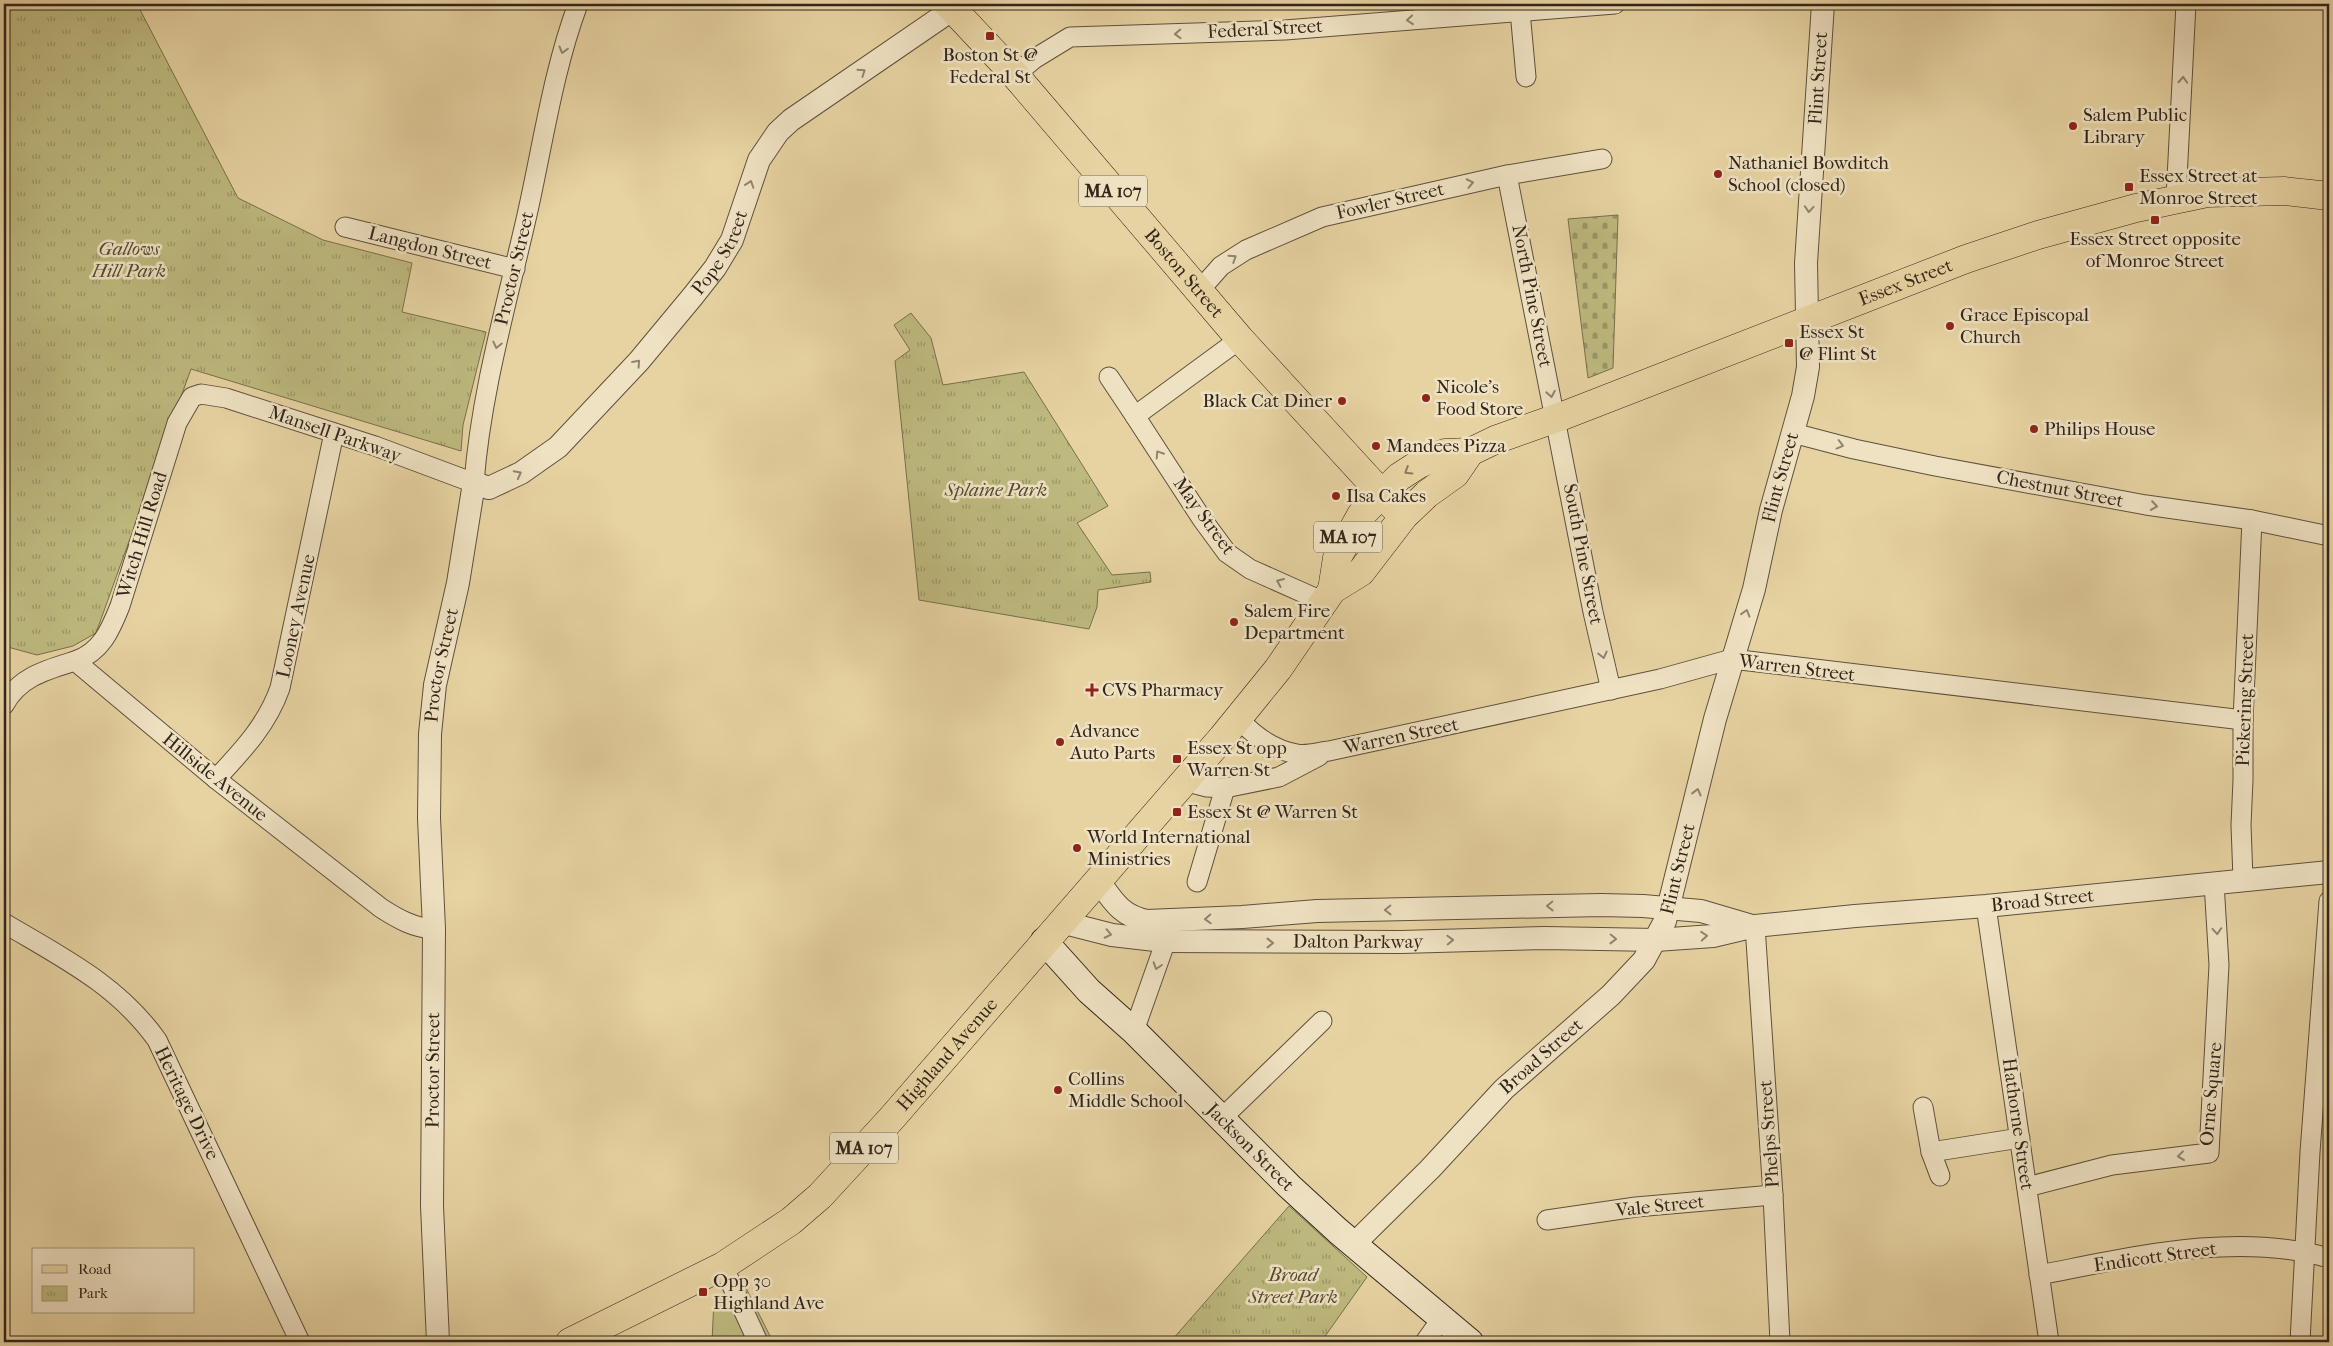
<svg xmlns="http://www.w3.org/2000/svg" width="2333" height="1346" font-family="'IM FELL French Canon',serif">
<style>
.cemetery{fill:url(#cemetery-stones);stroke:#78704d}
.park{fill:url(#park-tufts);stroke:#78704d}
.pitch{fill:#beba7f;stroke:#78704d}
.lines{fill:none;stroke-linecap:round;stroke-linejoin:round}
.minor-casing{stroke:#5f503d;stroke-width:21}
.tertiary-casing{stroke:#5f503d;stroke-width:24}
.secondary-casing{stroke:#32251b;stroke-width:28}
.primary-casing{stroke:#32251b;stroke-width:29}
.minor{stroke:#efe2c3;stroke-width:19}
.tertiary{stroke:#efe2c3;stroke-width:22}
.secondary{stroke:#efe2c3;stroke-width:26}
.primary{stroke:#e7d3a2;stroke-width:28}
.oneway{stroke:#90846f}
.oneway2{stroke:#8c7c5e}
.poi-dot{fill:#8f2418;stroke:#efe2c3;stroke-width:2}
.labels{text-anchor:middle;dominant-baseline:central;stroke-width:5;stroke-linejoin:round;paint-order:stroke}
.shield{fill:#efe2c3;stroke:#6b5e4d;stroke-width:1}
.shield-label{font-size:18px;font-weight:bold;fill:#32251b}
.street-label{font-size:19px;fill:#32251b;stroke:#efe2c3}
.poi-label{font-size:19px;fill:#32251b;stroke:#efe2c3;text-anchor:start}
.park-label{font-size:19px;font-style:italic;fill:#554a34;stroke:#efe2c3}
</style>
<defs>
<pattern id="cemetery-stones" width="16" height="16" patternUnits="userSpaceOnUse" patternTransform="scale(1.25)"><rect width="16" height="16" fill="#beba7f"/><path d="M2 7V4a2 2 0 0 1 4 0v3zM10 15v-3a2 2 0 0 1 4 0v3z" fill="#9b9767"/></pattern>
<pattern id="park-tufts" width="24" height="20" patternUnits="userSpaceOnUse" patternTransform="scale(1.25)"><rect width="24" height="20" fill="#beba7f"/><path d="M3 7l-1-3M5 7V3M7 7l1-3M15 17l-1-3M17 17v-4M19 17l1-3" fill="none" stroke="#9b9767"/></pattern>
</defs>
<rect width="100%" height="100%" fill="#e7d3a2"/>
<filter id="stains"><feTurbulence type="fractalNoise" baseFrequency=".004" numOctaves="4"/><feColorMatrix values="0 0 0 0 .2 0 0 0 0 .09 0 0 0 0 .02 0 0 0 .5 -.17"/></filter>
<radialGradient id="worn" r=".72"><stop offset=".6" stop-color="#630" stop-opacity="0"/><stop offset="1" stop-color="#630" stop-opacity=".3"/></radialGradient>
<polygon class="cemetery" points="1618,215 1613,368 1588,378 1568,219"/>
<g class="park">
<polygon points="4,4 137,4 238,198 323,240 412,263 402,312 486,332 463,425 461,451 191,369 96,633 73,646 37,655 4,646"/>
<polygon points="911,313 931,338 943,385 1024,372 1108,506 1077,523 1112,575 1150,572 1151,582 1098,590 1097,607 1089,629 919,600 895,361 910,350 894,325"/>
<polygon points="1289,1206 1367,1277 1321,1342 1174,1342 1172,1340"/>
</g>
<polygon class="pitch" points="743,1282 773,1342 712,1342 714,1300"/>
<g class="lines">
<defs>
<g id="minor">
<polyline points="1520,11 1526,77"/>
<polyline points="1015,75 1034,59 1070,37 1285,30 1615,4"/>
<polyline points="1507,175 1593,612 1611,690"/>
<polyline points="2176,198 2186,4"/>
<polyline points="345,227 515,269"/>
<polyline points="1198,292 1221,266 1246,250 1322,217 1507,175 1602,159"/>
<polyline points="1240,339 1135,416 1202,519 1227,553 1250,569 1324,602"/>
<polyline points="1109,377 1135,416"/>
<polyline points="1793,433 1854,449 1935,466 2146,505 2252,520 2329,536"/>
<path id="s1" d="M75 661C101 652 110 631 120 606L177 423 192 397 201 394 226 398 375 446 474 483C481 392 507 303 527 215 543 144 553 71 578 4"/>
<path d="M4 705C19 677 46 670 75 661L216 779 381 908C398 919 414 928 434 929"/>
<path d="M1238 718C1253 735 1274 750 1297 754 1307 756 1319 752 1329 751L1660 679 1732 659 2243 720"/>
<path d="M216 779C242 751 267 725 280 688L334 433"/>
<polyline points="1184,781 1207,787 1225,788 1279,777 1319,756"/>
<polyline points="2243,879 2241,825 2243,780 2243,720 2252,520"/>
<polyline points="1197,882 1225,788"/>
<polyline points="1986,906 2049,1342"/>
<path d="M4 923C61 957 117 984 157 1040L300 1342"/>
<polyline points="1755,926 1773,1195 1780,1342"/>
<polyline points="1134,1031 1170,929"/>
<polyline points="1923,1107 1931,1152 1940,1176"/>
<polyline points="1222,1118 1322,1021"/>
<polyline points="1931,1152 2020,1138"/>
<polyline points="2027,1187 2112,1165 2209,1153 2219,965 2214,883"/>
<polyline points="1547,1220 1636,1207 1773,1195"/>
<polyline points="723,1266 758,1342"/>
<path d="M2039 1275C2133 1257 2236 1231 2329 1258"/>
<polyline points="1425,1342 1442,1318"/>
<polyline points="2300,1342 2310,1152 2329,901"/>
</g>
<g id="tertiary">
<path d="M1098 880C1113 901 1121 916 1147 921L1242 917 1317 911 1601 905 1643 906 1701 911 1752 926"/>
<path id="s2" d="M1061 922 1112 935 1164 941 1401 942 1545 938 1656 940 1713 936 1755 926 1855 916 1986 906 2329 872"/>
<path id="s3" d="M1354 1244 1430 1169 1504 1089 1611 995 1644 960 1665 921 1715 719 1754 589 1771 510 1803 396 1808 367 1806 263 1823 4"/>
<path id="s4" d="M438 1342 432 1206 434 929 429 818 430 734 435 685 458 583 474 483 489 488 521 473 558 447 639 361 693 296 715 268 732 240 759 160 778 132 791 120 953 9"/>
</g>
<g id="secondary">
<path id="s5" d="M1044 941 1089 991 1134 1031 1289 1186 1338 1231 1470 1342"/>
</g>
<g id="primary">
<path id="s6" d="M948 4 1015 75 1240 339 1393 506"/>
<path id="s7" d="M1332 590 1337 558 1361 515 1399 477 1419 464 1445 453 1470 452 1495 440 1565 415 1966 259 2038 235 2136 208 2207 193 2284 191 2329 196"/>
<path id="s8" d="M570 1342 723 1266 791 1221 820 1196 891 1119 1222 738 1278 669 1332 590 1361 572 1404 516 1427 494 1455 474 1470 452"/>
</g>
</defs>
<use href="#minor" class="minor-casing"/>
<use href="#tertiary" class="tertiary-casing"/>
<use href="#secondary" class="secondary-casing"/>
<use href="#primary" class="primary-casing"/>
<use href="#minor" class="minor"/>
<use href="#tertiary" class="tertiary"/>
<use href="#secondary" class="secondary"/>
<use href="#primary" class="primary"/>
</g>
<defs><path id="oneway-chevron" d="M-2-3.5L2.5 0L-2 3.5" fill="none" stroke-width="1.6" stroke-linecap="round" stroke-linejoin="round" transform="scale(1.25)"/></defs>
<g class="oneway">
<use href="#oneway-chevron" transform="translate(1410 20) rotate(175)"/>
<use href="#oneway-chevron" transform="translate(1178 34) rotate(178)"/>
<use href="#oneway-chevron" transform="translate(563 50) rotate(105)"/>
<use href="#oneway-chevron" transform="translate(862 72) rotate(-35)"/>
<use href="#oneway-chevron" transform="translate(2183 80) rotate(-87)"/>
<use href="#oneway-chevron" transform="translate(1470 183) rotate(-12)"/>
<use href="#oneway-chevron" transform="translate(750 184) rotate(-71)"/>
<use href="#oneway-chevron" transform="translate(1809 209) rotate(94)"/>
<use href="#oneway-chevron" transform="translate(1233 258) rotate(-33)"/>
<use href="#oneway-chevron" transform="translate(497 345) rotate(103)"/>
<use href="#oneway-chevron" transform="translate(637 363) rotate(-48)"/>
<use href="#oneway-chevron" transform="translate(1551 394) rotate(80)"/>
<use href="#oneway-chevron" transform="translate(1840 445) rotate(15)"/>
<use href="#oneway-chevron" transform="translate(1159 454) rotate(-123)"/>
<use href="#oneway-chevron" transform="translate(518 474) rotate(-28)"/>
<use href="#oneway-chevron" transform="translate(2154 506) rotate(8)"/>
<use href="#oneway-chevron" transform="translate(1280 582) rotate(-156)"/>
<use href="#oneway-chevron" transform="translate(1746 613) rotate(-73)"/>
<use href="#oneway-chevron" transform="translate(1603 655) rotate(77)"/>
<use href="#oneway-chevron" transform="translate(1697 792) rotate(-76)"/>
<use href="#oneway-chevron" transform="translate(1550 906) rotate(179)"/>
<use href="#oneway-chevron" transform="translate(1388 910) rotate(179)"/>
<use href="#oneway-chevron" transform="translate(1208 919) rotate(177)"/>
<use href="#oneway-chevron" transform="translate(2217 931) rotate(86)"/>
<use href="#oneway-chevron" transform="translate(1108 934) rotate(12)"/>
<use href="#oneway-chevron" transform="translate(1704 936) rotate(-4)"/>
<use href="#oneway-chevron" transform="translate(1613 939) rotate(1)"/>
<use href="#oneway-chevron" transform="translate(1450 940) rotate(-2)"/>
<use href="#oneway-chevron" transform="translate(1270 943)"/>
<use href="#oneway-chevron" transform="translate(1157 966) rotate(108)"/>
<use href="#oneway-chevron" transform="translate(2181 1156) rotate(173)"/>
</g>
<use class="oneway2" href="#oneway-chevron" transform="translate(1408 471) rotate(148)"/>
<g class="poi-dot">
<rect x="985" y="31" width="10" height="10" rx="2.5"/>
<circle cx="2073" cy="126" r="5"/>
<circle cx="1718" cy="174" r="5"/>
<rect x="2124" y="182" width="10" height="10" rx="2.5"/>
<rect x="2150" y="215" width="10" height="10" rx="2.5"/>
<circle cx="1950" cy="326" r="5"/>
<rect x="1784" y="338" width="10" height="10" rx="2.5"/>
<circle cx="1426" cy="398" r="5"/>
<circle cx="1342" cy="401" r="5"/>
<circle cx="2034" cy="429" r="5"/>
<circle cx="1376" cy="446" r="5"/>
<circle cx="1336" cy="496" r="5"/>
<circle cx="1234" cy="622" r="5"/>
<path d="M1089.5 682.5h5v5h5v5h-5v5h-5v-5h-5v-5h5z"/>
<circle cx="1060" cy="742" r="5"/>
<rect x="1172" y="754" width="10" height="10" rx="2.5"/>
<rect x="1172" y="807" width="10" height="10" rx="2.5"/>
<circle cx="1077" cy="848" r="5"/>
<circle cx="1058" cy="1090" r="5"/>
<rect x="698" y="1287" width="10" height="10" rx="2.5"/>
</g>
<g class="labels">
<g class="shield">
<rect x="1079" y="175.5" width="68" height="31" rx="4"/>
<rect x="1314" y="521.5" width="68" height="31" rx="4"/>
<rect x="830" y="1132.5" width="68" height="31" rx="4"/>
</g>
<g class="shield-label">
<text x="1113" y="191">MA 107</text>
<text x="1348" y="537">MA 107</text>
<text x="864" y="1148">MA 107</text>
</g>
<g class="street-label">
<text transform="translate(1265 29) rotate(-3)">Federal Street</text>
<text stroke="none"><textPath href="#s3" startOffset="1312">Flint Street</textPath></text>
<text transform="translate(1390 201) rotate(-13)">Fowler Street</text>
<text transform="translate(430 248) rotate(14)">Langdon Street</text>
<text stroke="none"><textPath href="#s4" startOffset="1214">Pope Street</textPath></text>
<text stroke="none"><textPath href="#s1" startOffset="811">Proctor Street</textPath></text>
<text stroke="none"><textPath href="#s6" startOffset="358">Boston Street</textPath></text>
<text stroke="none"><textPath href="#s7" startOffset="680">Essex Street</textPath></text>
<text transform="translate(1532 296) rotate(79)">North Pine Street</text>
<text transform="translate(335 434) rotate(19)">Mansell Parkway</text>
<text stroke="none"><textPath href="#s3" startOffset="909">Flint Street</textPath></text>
<text transform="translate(2060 489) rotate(11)">Chestnut Street</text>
<text transform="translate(1204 516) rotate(54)">May Street</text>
<text transform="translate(142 535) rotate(-73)">Witch Hill Road</text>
<text transform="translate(1583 554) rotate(79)">South Pine Street</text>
<text transform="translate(296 616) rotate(-78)">Looney Avenue</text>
<text stroke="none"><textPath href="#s4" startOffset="678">Proctor Street</textPath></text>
<text transform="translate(1797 668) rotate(7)">Warren Street</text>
<text transform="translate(2245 700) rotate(-88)">Pickering Street</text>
<text transform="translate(1401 736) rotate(-12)">Warren Street</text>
<text transform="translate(215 777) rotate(39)">Hillside Avenue</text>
<text stroke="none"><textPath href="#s3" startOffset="504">Flint Street</textPath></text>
<text stroke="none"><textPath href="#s2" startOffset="986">Broad Street</textPath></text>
<text stroke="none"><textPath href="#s2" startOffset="299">Dalton Parkway</textPath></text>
<text stroke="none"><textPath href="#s8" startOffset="481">Highland Avenue</textPath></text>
<text stroke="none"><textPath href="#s3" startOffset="265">Broad Street</textPath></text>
<text stroke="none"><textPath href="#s4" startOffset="272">Proctor Street</textPath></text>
<text transform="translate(2211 1094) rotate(-85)">Orne Square</text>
<text transform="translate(187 1103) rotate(64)">Heritage Drive</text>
<text transform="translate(2018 1124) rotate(82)">Hathorne Street</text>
<text transform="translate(1769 1134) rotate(-94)">Phelps Street</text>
<text stroke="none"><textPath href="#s5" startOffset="292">Jackson Street</textPath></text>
<text transform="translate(1660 1206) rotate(-6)">Vale Street</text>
<text transform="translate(2155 1257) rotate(-8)">Endicott Street</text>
</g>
<g class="poi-label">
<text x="990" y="55" text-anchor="middle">Boston St @<tspan x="990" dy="22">Federal St</tspan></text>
<text x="2083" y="115">Salem Public<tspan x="2083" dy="22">Library</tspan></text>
<text x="1728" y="163">Nathaniel Bowditch<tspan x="1728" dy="22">School (closed)</tspan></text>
<text x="2139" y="176">Essex Street at<tspan x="2139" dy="22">Monroe Street</tspan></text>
<text x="2155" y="239" text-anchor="middle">Essex Street opposite<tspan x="2155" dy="22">of Monroe Street</tspan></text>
<text x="1960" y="315">Grace Episcopal<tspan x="1960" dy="22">Church</tspan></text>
<text x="1799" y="332">Essex St<tspan x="1799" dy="22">@ Flint St</tspan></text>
<text x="1436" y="387">Nicole's<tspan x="1436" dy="22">Food Store</tspan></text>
<text x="1332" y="401" text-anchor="end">Black Cat Diner</text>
<text x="2044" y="429">Philips House</text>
<text x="1386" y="446">Mandees Pizza</text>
<text x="1346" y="496">Ilsa Cakes</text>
<text x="1244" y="611">Salem Fire<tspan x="1244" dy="22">Department</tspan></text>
<text x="1102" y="690">CVS Pharmacy</text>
<text x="1070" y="731">Advance<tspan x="1070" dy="22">Auto Parts</tspan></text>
<text x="1187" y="748">Essex St opp<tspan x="1187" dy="22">Warren St</tspan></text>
<text x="1187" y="812">Essex St @ Warren St</text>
<text x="1087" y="837">World International<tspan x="1087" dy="22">Ministries</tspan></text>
<text x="1068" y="1079">Collins<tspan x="1068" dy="22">Middle School</tspan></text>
<text x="713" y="1281">Opp 30<tspan x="713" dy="22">Highland Ave</tspan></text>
</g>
<g class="park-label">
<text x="129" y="249">Gallows<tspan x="129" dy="22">Hill Park</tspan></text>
<text x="996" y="490">Splaine Park</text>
<text x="1293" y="1275">Broad<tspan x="1293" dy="22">Street Park</tspan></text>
</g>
</g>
<rect width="2333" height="1346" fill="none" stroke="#e7d3a2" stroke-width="20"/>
<rect x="5" y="5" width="2323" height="1336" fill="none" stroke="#32251b" stroke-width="2.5"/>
<rect x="10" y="10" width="2313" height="1326" fill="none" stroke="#32251b"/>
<rect x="32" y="1248" width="162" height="65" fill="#efe2c3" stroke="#a39680"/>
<rect x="42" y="1265" width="25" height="8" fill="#e7d3a2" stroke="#a39680"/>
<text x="78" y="1274" font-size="15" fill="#32251b">Road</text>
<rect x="42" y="1286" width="25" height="15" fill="url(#park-tufts)" stroke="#a39680"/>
<text x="78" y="1298" font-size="15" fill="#32251b">Park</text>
<rect width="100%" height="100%" filter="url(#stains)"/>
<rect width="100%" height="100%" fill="url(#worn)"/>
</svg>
